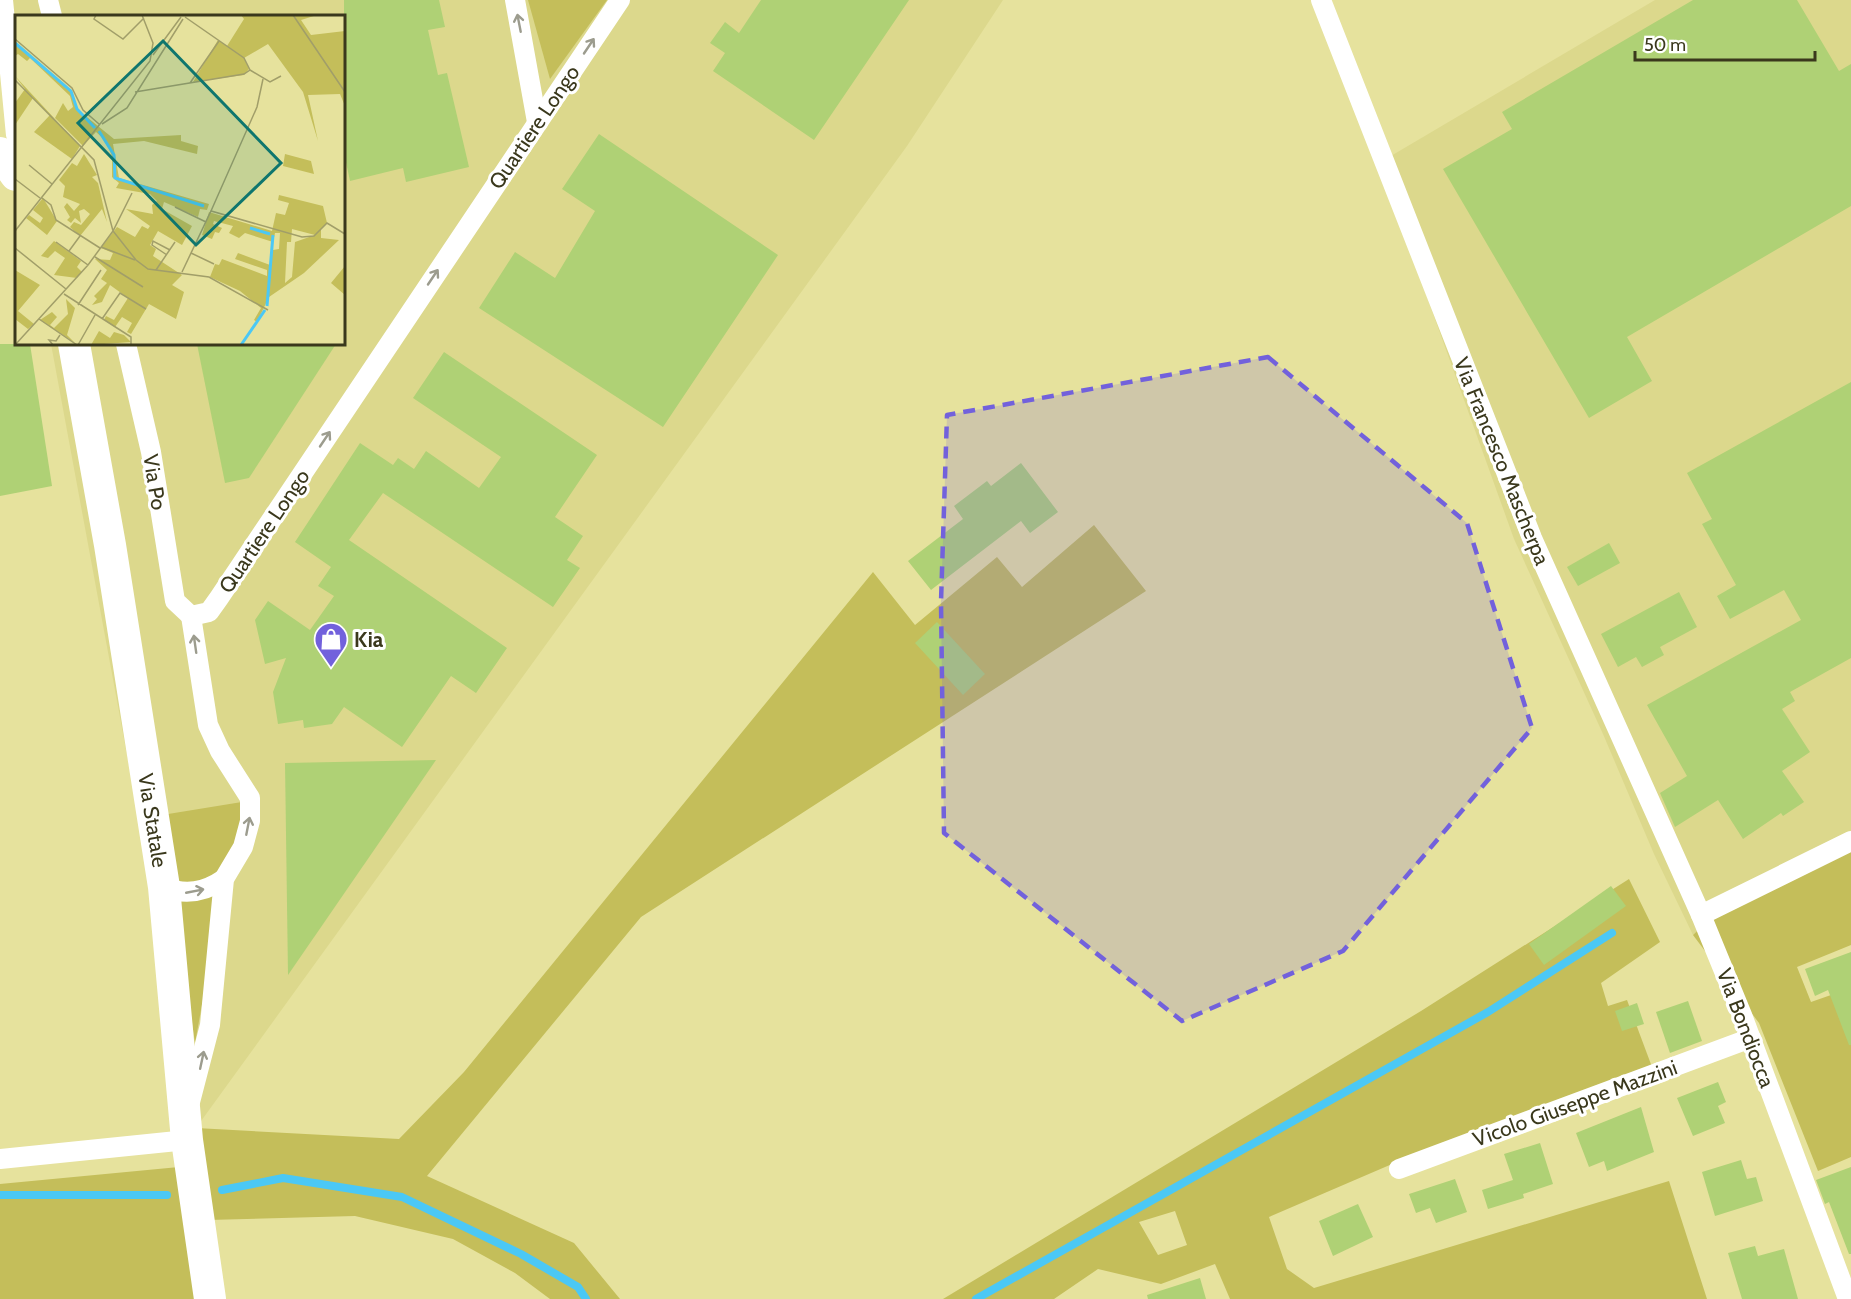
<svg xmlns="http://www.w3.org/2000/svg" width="1851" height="1299" font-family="Cabin,sans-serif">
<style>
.built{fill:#dcd88c}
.green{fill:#c4be5a;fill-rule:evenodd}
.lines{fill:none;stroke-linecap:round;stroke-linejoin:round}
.stream{stroke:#4bc8f5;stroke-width:8}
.building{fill:#afd175}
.minor{stroke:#fff;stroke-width:20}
.primary{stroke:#fff;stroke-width:32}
.oneway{stroke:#9c9c8e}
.marked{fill:#7261dc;fill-opacity:0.2;stroke:#7261dc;stroke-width:4.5;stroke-dasharray:12 8;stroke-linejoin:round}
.labels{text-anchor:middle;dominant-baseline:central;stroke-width:6;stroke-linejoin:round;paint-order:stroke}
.street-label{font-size:21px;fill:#3a381c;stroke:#fff}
.poi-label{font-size:21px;font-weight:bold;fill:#3a381c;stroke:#fff;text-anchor:start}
.inset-river{fill:none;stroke:#4bc8f5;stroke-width:3}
.inset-road{fill:none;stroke:#a19e69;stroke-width:1.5}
.view{fill:#0f766e;fill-opacity:0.15;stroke:#0f766e;stroke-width:3}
.inset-edge{fill:none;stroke:#3a381c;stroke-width:3}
</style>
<rect width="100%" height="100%" fill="#e6e29d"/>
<g class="built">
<polygon points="0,0 1003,0 907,146 196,1128 51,344 344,344 344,16 16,16 16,165"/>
<polygon points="1655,0 1851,0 1851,846 1725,904 1693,935 1654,854 1603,734 1514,539 1379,163"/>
</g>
<g class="green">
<polygon points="528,0 607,0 550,79"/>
<polygon points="1094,525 1146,591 641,917 427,1176 574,1243 620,1299 550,1299 515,1273 453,1239 355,1216 208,1220 213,1299 0,1299 0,1184 200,1165 196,1128 399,1139 464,1072 873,572 915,625 997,557 1022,587"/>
<polygon points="248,801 221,900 195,1043 162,815"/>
<polygon points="1851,846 1851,945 1797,967 1811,1002 1851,988 1851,1157 1818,1171 1759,1023 1693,935 1725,904"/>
<path d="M1629 879 1660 942 1601 983 1608 1006 1627 1000 1652 1067 1413 1155 1269 1217 1287 1269 1314 1288 1669 1181 1707 1299H1230L1215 1264 1161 1284 1098 1269 1054 1299H943L1421 1011ZM1175 1211 1187 1245 1158 1255 1139 1222Z"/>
</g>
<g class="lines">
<g class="stream">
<polyline points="222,1190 283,1178 402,1197 521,1254 578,1287 586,1299"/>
<polyline points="0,1195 167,1195"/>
<polyline points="976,1299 1488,1012 1612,933"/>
</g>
</g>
<g class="building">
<polygon points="344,0 439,0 445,27 428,30 438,75 447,73 469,167 406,182 403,168 350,181 344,153"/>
<polygon points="761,0 909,0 814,140 713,71 725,53 710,43 725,22 739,33"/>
<polygon points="1693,0 1797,0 1839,71 1851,64 1851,206 1627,337 1652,381 1589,418 1443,169 1512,129 1502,112"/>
<polygon points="599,134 778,255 663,427 479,308 515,252 555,278 595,211 562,189"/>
<polygon points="0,344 30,344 52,486 0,496"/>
<polygon points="197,344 336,344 249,478 225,483"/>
<polygon points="444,352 597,455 555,517 583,536 567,560 580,568 553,607 383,493 349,540 507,648 476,693 451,676 402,747 344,707 332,724 304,728 303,720 278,724 273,692 286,658 265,664 255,620 268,601 310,630 334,596 318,586 331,567 295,542 360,443 393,465 398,458 414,469 426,451 479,488 501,457 413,398"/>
<polygon points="1851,382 1851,658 1790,692 1795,701 1782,709 1810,752 1782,771 1804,802 1783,816 1781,813 1743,839 1718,800 1675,827 1660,793 1687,776 1647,705 1801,620 1784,590 1730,619 1717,596 1736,585 1702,524 1712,519 1687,473"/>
<polygon points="1021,463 1058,512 1030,533 1021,521 931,590 908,561 963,519 954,506 987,481 991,486"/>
<polygon points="1609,543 1620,563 1578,586 1567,567"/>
<polygon points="1679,592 1697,627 1660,647 1664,655 1642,667 1636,657 1618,667 1601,634"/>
<polygon points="937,622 985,674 963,695 915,643"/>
<polygon points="436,760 288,975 285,763"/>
<polygon points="1611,886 1626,906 1544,965 1529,944"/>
<polygon points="1851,952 1851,1045 1849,1045 1828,990 1815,996 1805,969"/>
<polygon points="1688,1001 1702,1041 1670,1053 1656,1012"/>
<polygon points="1637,1003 1644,1024 1622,1031 1615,1011"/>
<polygon points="1718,1082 1726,1102 1718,1106 1725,1123 1693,1136 1677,1098"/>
<polygon points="1641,1107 1654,1152 1607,1171 1604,1161 1589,1167 1576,1133"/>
<polygon points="1540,1143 1553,1184 1523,1194 1524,1198 1488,1209 1482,1190 1513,1180 1504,1154"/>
<polygon points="1741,1160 1747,1179 1756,1177 1763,1201 1715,1216 1702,1172"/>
<polygon points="1851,1167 1851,1254 1849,1254 1829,1202 1825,1204 1816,1180"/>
<polygon points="1455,1179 1467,1212 1436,1223 1430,1208 1416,1213 1409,1194"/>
<polygon points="1358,1204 1373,1237 1333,1256 1319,1221"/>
<polygon points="1755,1246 1758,1256 1784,1249 1798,1299 1742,1299 1728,1253"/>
<polygon points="1200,1278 1206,1299 1148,1299 1147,1295"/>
</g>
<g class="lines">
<g class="minor">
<polyline points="3,0 16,135"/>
<polyline points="48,0 52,16"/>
<polyline points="515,0 537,122"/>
<polyline points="1321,0 1532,538 1701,915"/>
<polyline points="126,344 151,452 175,601 191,616"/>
<polyline points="191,616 209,612 219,598 620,0"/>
<path d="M164 887C186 896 205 892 224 879"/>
<polyline points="190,1102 210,1025 224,879 243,847 250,821 250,798 220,751 208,725 191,616"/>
<polyline points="0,1159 187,1140"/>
<polyline points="1399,1169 1751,1038"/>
<polyline points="1848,1299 1742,1015 1701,915 1851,841"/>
</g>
<g class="primary">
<polyline points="0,153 16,175"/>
<path id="s1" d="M74 344 110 545 164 887 187 1140 210 1299"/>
</g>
</g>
<defs><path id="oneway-shaft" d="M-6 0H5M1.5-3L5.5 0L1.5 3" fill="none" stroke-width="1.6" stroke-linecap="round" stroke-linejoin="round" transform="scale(1.5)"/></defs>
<g class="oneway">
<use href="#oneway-shaft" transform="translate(519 23) rotate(-101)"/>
<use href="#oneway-shaft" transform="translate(589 46) rotate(-56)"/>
<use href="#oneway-shaft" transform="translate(433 277) rotate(-56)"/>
<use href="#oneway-shaft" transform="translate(325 439) rotate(-56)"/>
<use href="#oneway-shaft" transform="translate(195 644) rotate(-98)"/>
<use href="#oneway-shaft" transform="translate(248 826) rotate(-79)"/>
<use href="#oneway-shaft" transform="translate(195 891) rotate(-11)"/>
<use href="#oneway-shaft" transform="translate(202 1060) rotate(-78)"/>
</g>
<path class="marked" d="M1268 357 1467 523 1532 728 1343 951 1182 1021 944 833 941 602 947 415Z"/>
<defs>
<symbol id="shop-pin" viewBox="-11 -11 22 30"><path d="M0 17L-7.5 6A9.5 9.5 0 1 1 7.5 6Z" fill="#7261dc" stroke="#fff"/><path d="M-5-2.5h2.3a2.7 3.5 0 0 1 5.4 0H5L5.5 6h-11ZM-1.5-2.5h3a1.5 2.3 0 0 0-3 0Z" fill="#fff"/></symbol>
</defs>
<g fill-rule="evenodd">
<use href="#shop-pin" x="312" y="620" width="38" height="52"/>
</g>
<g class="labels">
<g class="street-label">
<text transform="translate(534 127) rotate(-56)">Quartiere Longo</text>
<text transform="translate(1502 461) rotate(68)">Via Francesco Mascherpa</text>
<text transform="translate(155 482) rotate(81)">Via Po</text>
<text transform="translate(264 531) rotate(-56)">Quartiere Longo</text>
<text stroke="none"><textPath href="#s1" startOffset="483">Via Statale</textPath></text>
<text transform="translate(1746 1028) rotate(69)">Via Bondiocca</text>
<text transform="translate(1575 1103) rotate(-20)">Vicolo Giuseppe Mazzini</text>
</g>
<g class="poi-label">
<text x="354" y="639">Kia</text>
</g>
</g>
<g transform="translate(15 15)">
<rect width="330" height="330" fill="#e6e29d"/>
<path d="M226 0H302L286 5 296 20 330 16V91L325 79 293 80 303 126 288 77 253 29 229 43 234 54 229 60 178 67 203 25 212 31 229 4ZM0 28 56 77 62 94 99 124 166 120V126L183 131 182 139 129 126 98 129 104 163 194 189 192 195 185 194 183 202 149 187 147 194 177 211 167 230 143 216 135 230 141 234 138 241 167 260 157 270 169 277 161 304 134 289 116 319 112 317 117 308 107 302 100 312 89 305 91 301 99 305 113 283 95 270 87 287 77 290 82 284 79 281 92 268 86 264 92 255 80 244 95 245 98 238 86 233 102 212 120 222 127 211 133 214 135 211 111 194 138 199 137 190 142 186 135 179 101 173 104 168 97 162V141L91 126 81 117 68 131 40 103 48 88 53 96 58 92 55 81 15 43 12 46 3 39 0 41ZM0 61 65 131 57 144 19 117 35 100 18 83 0 110V88L10 74ZM69 139 82 160 77 162 83 168 92 207 87 194 65 221 55 212 59 207 66 210 75 199 69 194 64 196 66 208 60 203 56 208 52 205 55 202 49 192 52 188 59 196 65 189 48 182 50 171 44 165 57 148 62 151ZM270 139 296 146 299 159 268 151ZM264 180 308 191 312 208 306 214V223L324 225 289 258 254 282 242 307 239 305 246 293 225 276 195 262 200 249 204 250 207 244 252 261V255L220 244 223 238 255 250 258 235 264 234 265 218H260L258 227 230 218 224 223 214 218 218 211 199 206 198 209 207 213 204 218 200 217 197 224 187 220 194 197 257 216 261 198 270 200 274 188 263 185ZM277 214 300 220 280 227 277 262 270 268 272 227H276ZM28 183 42 206 32 220 11 203 14 200 25 208 28 203 18 195ZM39 226 66 246 62 252 67 257 62 263 39 260 50 243 40 236 33 243 26 241ZM330 251V280L316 268ZM0 255 25 270 3 296 19 309 13 314 0 304ZM51 284 60 293 52 320 60 328 25 305 37 297 42 302 35 310 39 313 53 299ZM84 316 95 323 99 317 109 320 116 327 76 330Z" fill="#c4be5a" fill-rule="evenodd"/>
<path class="inset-river" d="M0 28 56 76 62 94 80 113M84 116 99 140 100 163 189 191M235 213 255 219M252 291 258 220M226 330 250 295"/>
<path class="inset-road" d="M81 0 79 4 108 24 129 3M278 0 330 77M0 24 57 73 68 95 84 109M138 40 166 2M235 55 255 67 266 61M0 65 79 145 98 216 121 245 133 254 194 262 253 295M175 68 204 26M120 77 229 59 235 55 229 43 170 2M87 109 112 93 168 4M14 150 37 169M0 164 25 183M27 183 36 190 41 205 85 233M160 192 191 207M196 196 242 92 248 64M0 216 135 46 138 28 127 0M41 227 73 250M86 232 120 245M0 233 51 274M54 236 65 221M176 238 199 249M152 240 137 230 138 226 155 235M80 242 128 272M141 255 160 227M167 257 196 196 287 222 299 221 312 208 330 219M49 279 116 322V330M63 290 86 255M24 304 62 330M87 304 105 278 131 294M0 330 73 250 98 216 117 178M38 330 34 325 41 326 45 320M63 330 80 300"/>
<path class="view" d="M148 26 266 148 181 230 63 108Z"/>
<rect width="330" height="330" class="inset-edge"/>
</g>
<path d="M1635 51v9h180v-9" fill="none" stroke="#3a381c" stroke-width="3"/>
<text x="1644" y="51" font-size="18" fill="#3a381c" stroke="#ffffff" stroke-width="4.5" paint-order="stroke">50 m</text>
</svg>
